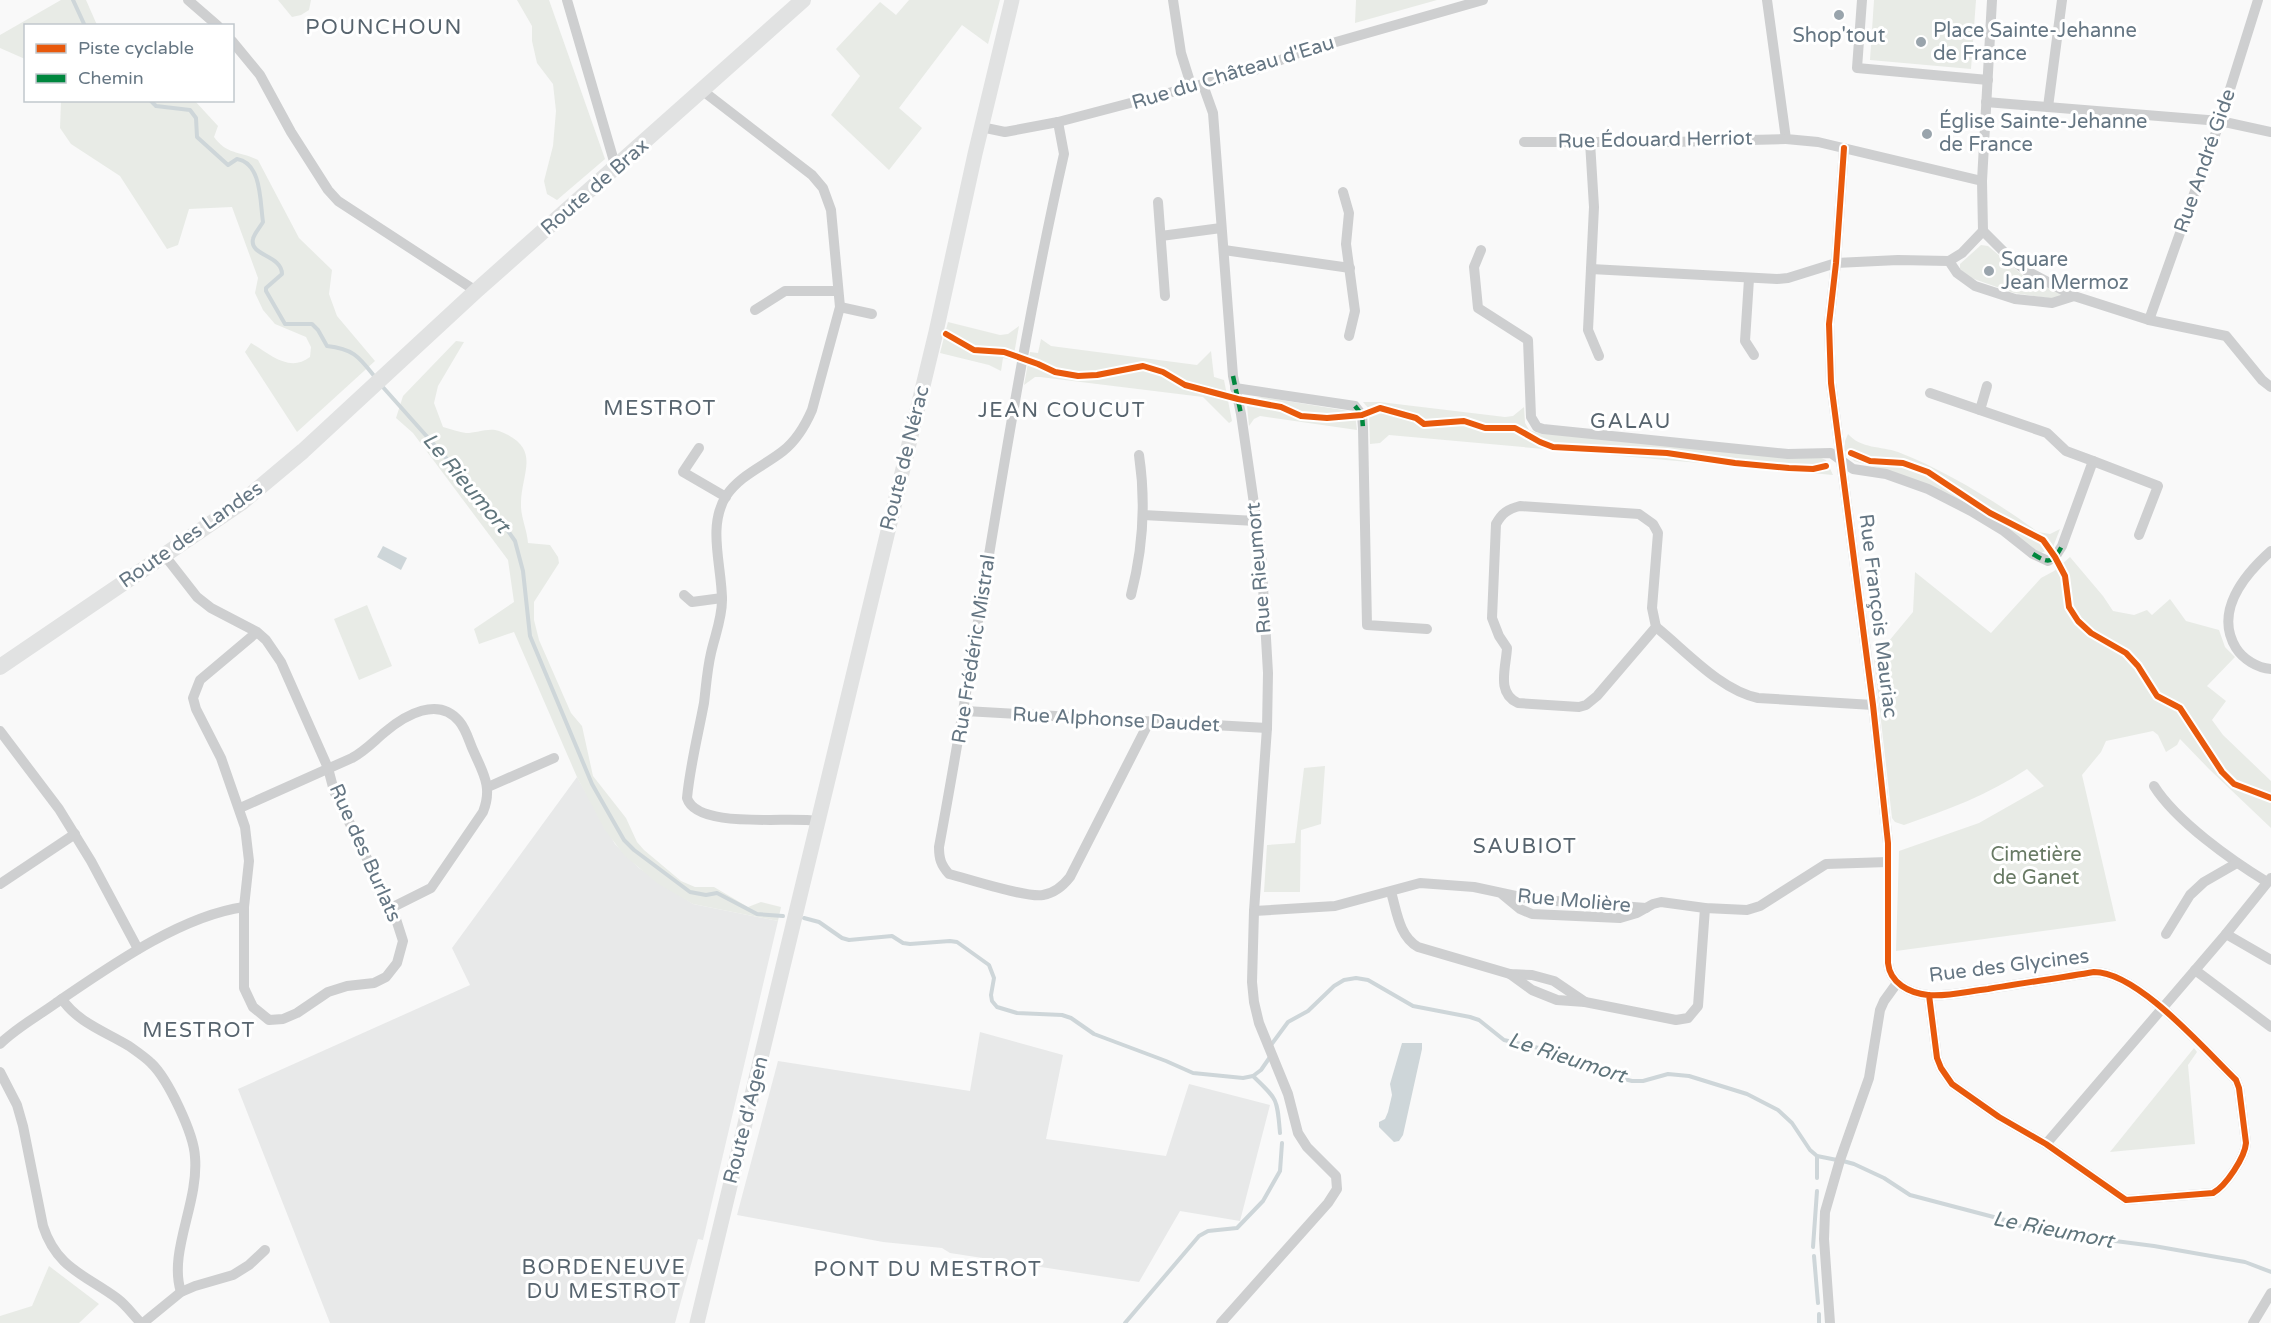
<svg xmlns="http://www.w3.org/2000/svg" width="2271" height="1323" font-family="'Varela Round',sans-serif">
<style>
.built{fill:#e8e9e9}
.green{fill:#e8ebe6}
.water{fill:#ced6d9}
.lines{fill:none;stroke-linecap:round;stroke-linejoin:round}
.stream{stroke:#ced6d9;stroke-width:4}
.minor{stroke:#cecfd0;stroke-width:10}
.secondary{stroke:#e1e2e2;stroke-width:15}
.primary{stroke:#e1e2e2;stroke-width:16}
.quiet{stroke:#00873e;stroke-width:4.5;stroke-dasharray:9 4.5;stroke-linecap:butt}
.cycleway-casing{stroke:#fff;stroke-width:10}
.cycleway{stroke:#e8590c;stroke-width:6}
.poi-dot{fill:#99a4ac;stroke:#fff;stroke-width:2}
.labels{text-anchor:middle;dominant-baseline:central;stroke-width:6;stroke-linejoin:round;paint-order:stroke}
.poi-label{font-size:20px;fill:#657683;stroke:#fff;text-anchor:start}
.street-label{font-size:20px;fill:#657683;stroke:#fff}
.park-label{font-size:20px;fill:#687a64;stroke:#fff}
.neighbourhood-label{font-size:21px;letter-spacing:1.5px;fill:#57646e;stroke:#fff}
.water-label{font-size:21px;font-style:italic;fill:#60757c;stroke:#fff}
</style>
<rect width="100%" height="100%" fill="#f9f9f9"/>
<g class="built">
<polygon points="577,777 615,844 639,868 693,904 778,921 703,1240 698,1239 675,1323 330,1323 238,1089 470,985 452,948"/>
<polygon points="980,1032 1063,1055 1046,1139 1166,1156 1189,1084 1270,1105 1240,1221 1180,1211 1139,1282 950,1253 942,1248 883,1242 737,1215 778,1061 970,1091"/>
</g>
<g class="green">
<polygon points="61,0 86,0 97,25 26,26 25,59 0,48 0,35"/>
<polygon points="278,0 311,0 309,10 301,15 292,17"/>
<polygon points="517,0 549,0 605,159 557,200 547,194 544,181 553,146 556,111 553,84 537,63 532,41 532,26"/>
<polygon points="909,0 1000,0 988,44 962,25 899,108 922,128 889,170 831,115 860,76 836,49 880,2 896,15"/>
<polygon points="1356,0 1437,0 1355,23"/>
<polygon points="1874,0 1976,0 1971,69 1870,60"/>
<path d="M61 101H195L218 126 214 137C227 155 240 151 258 160L299 238 332 270 329 294 337 316 375 361 297 432 245 352 251 343C270 354 289 373 310 357L311 347 306 337 275 324 263 310 255 293 258 278 232 207 189 209 178 245 167 249 120 176 71 144 60 128Z"/>
<polygon points="1981,245 1988,246 2026,278 2064,295 2055,299 2014,293 1971,278 1960,269 1960,264"/>
<polygon points="948,322 1000,335 1008,334 1019,326 1013,360 1003,358 1001,371 989,365 940,353"/>
<polygon points="1041,339 1051,346 1197,365 1211,351 1214,377 1224,380 1232,421 1229,423 1203,397 1040,377 1035,377 1024,385 1030,352 1038,353"/>
<path d="M456 341 464 342 438 386 434 403 443 427C451 429 459 432 466 433 477 433 489 427 499 431 544 448 520 474 521 506 521 517 527 530 528 543L550 545 558 557 559 563 534 602V620L539 640 571 713 582 726 593 776 626 818 637 842 644 850 681 881 695 887H714L748 907 761 902 781 907 778 921 693 904 657 883 624 855 605 830 577 777 514 632 479 644 474 629 514 602 508 560 413 433 396 418 403 396Z"/>
<polygon points="1262,397 1349,411 1355,414 1357,430 1260,416 1254,419 1249,426 1247,405 1255,398"/>
<polygon points="1363,402 1380,402 1505,417 1513,416 1524,407 1525,423 1529,430 1538,433 1788,458 1821,458 1826,460 1833,475 1389,435 1380,443 1370,444 1369,409"/>
<path d="M1848 434C1861 449 1881 446 1898 452 1945 470 1998 503 2038 532L2050 534 2060 529 2053 547 2041 553 1900 474 1854 461 1845 451V441Z"/>
<path d="M2070 557 2103 596 2113 611 2134 615 2147 610 2152 615 2170 599 2186 621 2219 630 2225 647 2235 657 2207 686 2226 701 2212 720 2223 735 2271 781V828L2209 769 2180 739 2177 745 2166 752 2158 735 2153 731 2106 741 2101 752 2082 775 2116 921 1896 951 1899 851 1979 823 2044 786 2027 769C1988 795 1947 810 1904 825L1895 822 1892 818 1874 659 1913 612 1915 572 1991 633 2041 578 2054 571Z"/>
<polygon points="367,605 392,666 359,680 334,619"/>
<polygon points="1325,766 1321,824 1301,830 1300,892 1264,892 1267,845 1295,843 1304,768"/>
<polygon points="2194,1048 2197,1052 2188,1065 2195,1144 2110,1152"/>
<polygon points="49,1266 99,1304 79,1323 0,1323 0,1316 32,1306"/>
</g>
<g class="water">
<polygon points="383,546 407,558 401,570 377,557"/>
<polygon points="1402,1043 1422,1043 1422,1049 1403,1135 1399,1141 1394,1142 1379,1127 1379,1122 1385,1119 1388,1112 1392,1095 1390,1084"/>
</g>
<g class="lines">
<g class="stream">
<polyline points="73,0 85,26"/>
<path d="M150 100 156 106 190 110 196 118 197 137 228 165 237 159C262 163 260 203 263 222 260 227 254 234 253 239 249 256 282 255 282 274L266 288V291L285 324H312L318 330 327 346C354 349 359 357 375 377"/>
<polyline points="381,385 496,514 515,541 523,571 530,636 592,784 624,840 634,850 690,892 706,895 717,893 757,914 783,916"/>
<polyline points="804,918 819,922 842,938 849,940 892,936 903,943 910,944 950,941 957,942 989,965 994,978 991,995 992,1001 997,1007 1017,1013 1062,1015 1071,1018 1094,1034 1166,1061 1193,1073 1243,1078 1253,1076 1261,1070 1270,1057"/>
<polyline points="1271,1045 1288,1022 1308,1011 1334,986 1344,980 1356,978 1368,980 1413,1006 1470,1017 1479,1020 1504,1040 1573,1056 1612,1076 1632,1081 1643,1081 1668,1074 1689,1076 1747,1094 1778,1110 1792,1123 1810,1150 1817,1156 1837,1160"/>
<path d="M1253 1076C1278 1100 1277 1098 1280 1133"/>
<polyline points="1843,1161 1854,1164 1884,1178 1910,1195 2005,1220 2030,1230 2154,1246 2245,1262 2271,1272"/>
<polyline points="1817,1178 1817,1156"/>
<polyline points="1813,1247 1817,1191"/>
<polyline points="1814,1256 1818,1303"/>
<polyline points="1819,1314 1819,1323"/>
<polyline points="1125,1323 1199,1236 1208,1231 1237,1228 1263,1201 1280,1171 1282,1143"/>
</g>
<g class="minor">
<polyline points="188,0 218,26"/>
<polyline points="567,0 616,168"/>
<polyline points="1173,0 1181,53 1192,88"/>
<polyline points="1767,0 1786,139 1818,142 1982,181"/>
<polyline points="1862,0 1857,68 1988,80"/>
<polyline points="232,41 260,75 291,132 328,190 338,201 476,291"/>
<polyline points="1203,85 1213,113 1233,376 1241,414 1261,552 1268,673 1267,728 1254,911 1252,982 1254,1002 1259,1023 1288,1094 1298,1133 1307,1147 1336,1176 1337,1189 1328,1203 1221,1323"/>
<path d="M703 91 812 175 823 188 831 210 840 307 812 410C805 426 797 440 783 451 764 466 740 475 726 496 707 527 722 566 722 600 722 619 715 635 711 653 707 670 706 687 704 703 698 735 690 766 687 798 697 830 790 816 817 821"/>
<polyline points="1986,102 2220,121 2271,132"/>
<polyline points="2048,107 2062,0"/>
<path d="M1058 122 1064 154C1012 383 982 616 939 847 939 859 941 865 949 874 969 879 1026 898 1043 895 1055 893 1063 886 1070 877L1149 722"/>
<polyline points="981,127 1005,132 1058,122 1252,71 1301,52 1483,0"/>
<polyline points="1524,142 1671,142 1786,139"/>
<polyline points="1590,142 1594,207 1588,330 1599,356"/>
<path d="M1844 148 1836 263 1829 324 1831 383 1873 705 1888 843V963C1890 983 1909 993 1928 995 1947 997 1969 991 1988 989 2023 983 2059 978 2094 972 2138 972 2205 1050 2236 1080L2239 1088 2246 1143C2245 1157 2226 1186 2213 1193L2126 1200 2046 1144 1999 1117 1952 1084 1941 1068 1937 1058 1929 995"/>
<polyline points="1343,192 1349,213 1346,244 1355,311 1349,336"/>
<polyline points="1158,202 1165,296"/>
<polyline points="1983,231 2011,259 2027,271 2074,296 2149,320 2226,336 2262,380 2271,387"/>
<polyline points="1161,236 1221,228"/>
<polyline points="1224,250 1350,268"/>
<polyline points="1481,250 1474,267 1478,308 1528,340 1531,417 1537,427 1543,429 1788,454 1831,453 1853,469 1886,474 1928,489 1971,511 2004,531 2033,554 2048,561 2055,557 2062,546 2093,461 2158,486 2139,535"/>
<polyline points="1949,261 1957,273 1975,286 2015,299 2052,303 2074,296"/>
<polyline points="1591,269 1777,279 1788,278 1836,263 1898,260 1949,261 1962,253 1983,231 1982,181 1992,0"/>
<polyline points="1749,279 1745,341 1754,355"/>
<polyline points="840,307 872,314"/>
<polyline points="755,310 785,291 838,291"/>
<polyline points="2149,320 2220,121 2258,0"/>
<polyline points="1235,388 1355,406 1362,415 1363,428 1367,625 1427,629"/>
<polyline points="1930,393 2047,433 2066,451 2093,461"/>
<polyline points="1980,410 1987,386"/>
<polyline points="699,448 683,472 726,497"/>
<path d="M1520 506 1639 514 1653 524 1658 533 1652 608 1656 627 1597 696 1586 705 1579 707 1518 703C1496 693 1506 668 1507 648L1499 636 1492 618 1496 524C1502 513 1508 509 1520 506Z"/>
<polyline points="1143,515 1256,521"/>
<path d="M2271 551C2244 575 2214 612 2236 648 2243 659 2257 668 2271 669"/>
<polyline points="165,556 197,597 211,608 257,632 266,640 281,662 328,768 334,791 395,916 403,941 397,963 386,977 374,983 347,986 328,992 297,1013 283,1019 269,1020 253,1007 244,988 244,907 249,861 245,827 221,758 196,709 193,698 200,680 257,632"/>
<polyline points="684,595 692,602 722,598"/>
<path d="M1131 595C1143 549 1146 502 1139 455"/>
<path d="M1656 627C1686 651 1720 690 1758 698L1873 705"/>
<polyline points="965,711 1267,728"/>
<polyline points="0,731 59,809 91,861 138,949"/>
<path d="M2154 786C2176 821 2231 860 2267 882"/>
<polyline points="488,787 554,758"/>
<path d="M240 808 352 758C365 751 374 741 385 732 405 715 438 696 459 721 466 729 469 741 473 750 483 773 493 787 483 812L431 888 391 908"/>
<polyline points="0,884 75,834"/>
<path d="M1391 892C1397 912 1399 936 1418 947L1510 974 1532 975 1554 981 1585 1002"/>
<polyline points="1503,895 1520,909 1532,914 1620,918 1637,913 1653,904 1661,902 1705,908 1747,910 1760,906 1826,864 1888,862"/>
<polyline points="1254,911 1335,906 1420,883 1474,887 1530,899 1646,908"/>
<polyline points="2166,934 2190,895 2204,882 2237,863"/>
<polyline points="2226,934 2271,960"/>
<polyline points="2195,970 2271,1027"/>
<polyline points="1510,974 1532,990 1557,1000 1585,1002 1676,1020 1688,1018 1698,1006 1705,908"/>
<path d="M62 999C77 1022 106 1032 129 1046 136 1051 145 1057 151 1063 168 1079 194 1134 195 1157 199 1203 168 1252 181 1292"/>
<path d="M0 1044C16 1028 38 1016 56 1003 109 967 180 916 244 907"/>
<path d="M0 1072 17 1105 23 1126 43 1226C57 1269 86 1275 118 1299 127 1306 133 1315 141 1323"/>
<polyline points="2046,1144 2226,934 2271,878"/>
<polyline points="143,1323 181,1292 195,1286 233,1275 249,1265 265,1250"/>
<polyline points="1830,1323 1824,1239 1825,1212 1840,1160 1869,1078 1880,1010 1884,1001 1897,983"/>
<polyline points="2253,1323 2271,1293"/>
</g>
<polyline class="secondary" points="697,1323 936,332 975,154 1012,0"/>
<polyline class="primary" points="0,667 241,503 303,451 476,291 803,0"/>
<g class="quiet">
<polyline points="1233,376 1241,414"/>
<polyline points="1355,406 1362,415 1363,428"/>
<path d="M2033 554C2050 565 2053 562 2062 546"/>
</g>
<defs>
<g id="cycleway">
<path d="M1844 148 1836 263 1829 324 1831 383 1873 705 1888 843V963C1890 983 1909 993 1928 995 1947 997 1969 991 1988 989 2023 983 2059 978 2094 972 2138 972 2205 1050 2236 1080L2239 1088 2246 1143C2245 1157 2226 1186 2213 1193L2126 1200 2046 1144 1999 1117 1952 1084 1941 1068 1937 1058 1929 995"/>
<polyline points="946,334 974,350 1004,352 1038,364 1055,372 1078,376 1097,375 1143,366 1163,372 1185,385 1238,399 1281,407 1301,416 1327,418 1362,415 1380,408 1416,418 1424,424 1464,421 1485,428 1515,428 1540,442 1553,447 1667,453 1735,463 1789,468 1813,469 1826,466"/>
<polyline points="1851,453 1870,461 1903,463 1928,472 1990,513 2043,540 2055,557 2065,576 2069,607 2078,621 2091,633 2126,653 2138,666 2157,696 2180,708 2222,772 2234,784 2271,798"/>
</g>
</defs>
<use href="#cycleway" class="cycleway-casing"/>
<use href="#cycleway" class="cycleway"/>
</g>
<g class="poi-dot">
<circle cx="1839" cy="15" r="6"/>
<circle cx="1921" cy="42" r="6"/>
<circle cx="1927" cy="134" r="6"/>
<circle cx="1989" cy="271" r="6"/>
</g>
<g class="labels">
<g class="poi-label">
<text x="1933" y="31">Place Sainte-Jehanne<tspan x="1933" dy="23">de France</tspan></text>
<text x="1839" y="36" text-anchor="middle">Shop'tout</text>
<text x="1939" y="122">Église Sainte-Jehanne<tspan x="1939" dy="23">de France</tspan></text>
<text x="2001" y="260">Square<tspan x="2001" dy="23">Jean Mermoz</tspan></text>
</g>
<g class="street-label">
<text transform="translate(1233 73) rotate(-17)">Rue du Château d'Eau</text>
<text transform="translate(1655 140) rotate(-1)">Rue Édouard Herriot</text>
<text transform="translate(2205 161) rotate(-71)">Rue André Gide</text>
<text transform="translate(595 187) rotate(-41)">Route de Brax</text>
<text transform="translate(905 458) rotate(-76)">Route de Nérac</text>
<text transform="translate(191 535) rotate(-35)">Route des Landes</text>
<text transform="translate(1259 568) rotate(-95)">Rue Rieumort</text>
<text transform="translate(1878 616) rotate(83)">Rue François Mauriac</text>
<text transform="translate(974 649) rotate(-81)">Rue Frédéric Mistral</text>
<text transform="translate(1116 720) rotate(3)">Rue Alphonse Daudet</text>
<text transform="translate(365 853) rotate(66)">Rue des Burlats</text>
<text transform="translate(1574 901) rotate(5)">Rue Molière</text>
<text transform="translate(2009 966) rotate(-7)">Rue des Glycines</text>
<text transform="translate(746 1120) rotate(-76)">Route d'Agen</text>
</g>
<g class="park-label">
<text x="2036" y="855">Cimetière<tspan x="2036" dy="23">de Ganet</tspan></text>
</g>
<g class="neighbourhood-label">
<text x="384" y="27">POUNCHOUN</text>
<text x="660" y="408">MESTROT</text>
<text x="1062" y="410">JEAN COUCUT</text>
<text x="1631" y="421">GALAU</text>
<text x="1525" y="846">SAUBIOT</text>
<text x="199" y="1030">MESTROT</text>
<text x="604" y="1267">BORDENEUVE<tspan x="604" dy="24">DU MESTROT</tspan></text>
<text x="928" y="1269">PONT DU MESTROT</text>
</g>
<g class="water-label">
<text transform="translate(466 483) rotate(50)">Le Rieumort</text>
<text transform="translate(1567 1058) rotate(18)">Le Rieumort</text>
<text transform="translate(2053 1230) rotate(11)">Le Rieumort</text>
</g>
</g>
<rect x="24" y="24" width="210" height="78" fill="#ffffff" stroke="#c1c8cd" stroke-width="1.5"/>
<rect x="36" y="44" width="30" height="9" fill="#e8590c" stroke="#c1c8cd" stroke-width="1.5"/>
<text x="78" y="54" font-size="18" fill="#657683">Piste cyclable</text>
<rect x="36" y="74" width="30" height="9" fill="#00873e" stroke="#c1c8cd" stroke-width="1.5"/>
<text x="78" y="84" font-size="18" fill="#657683">Chemin</text>
</svg>
